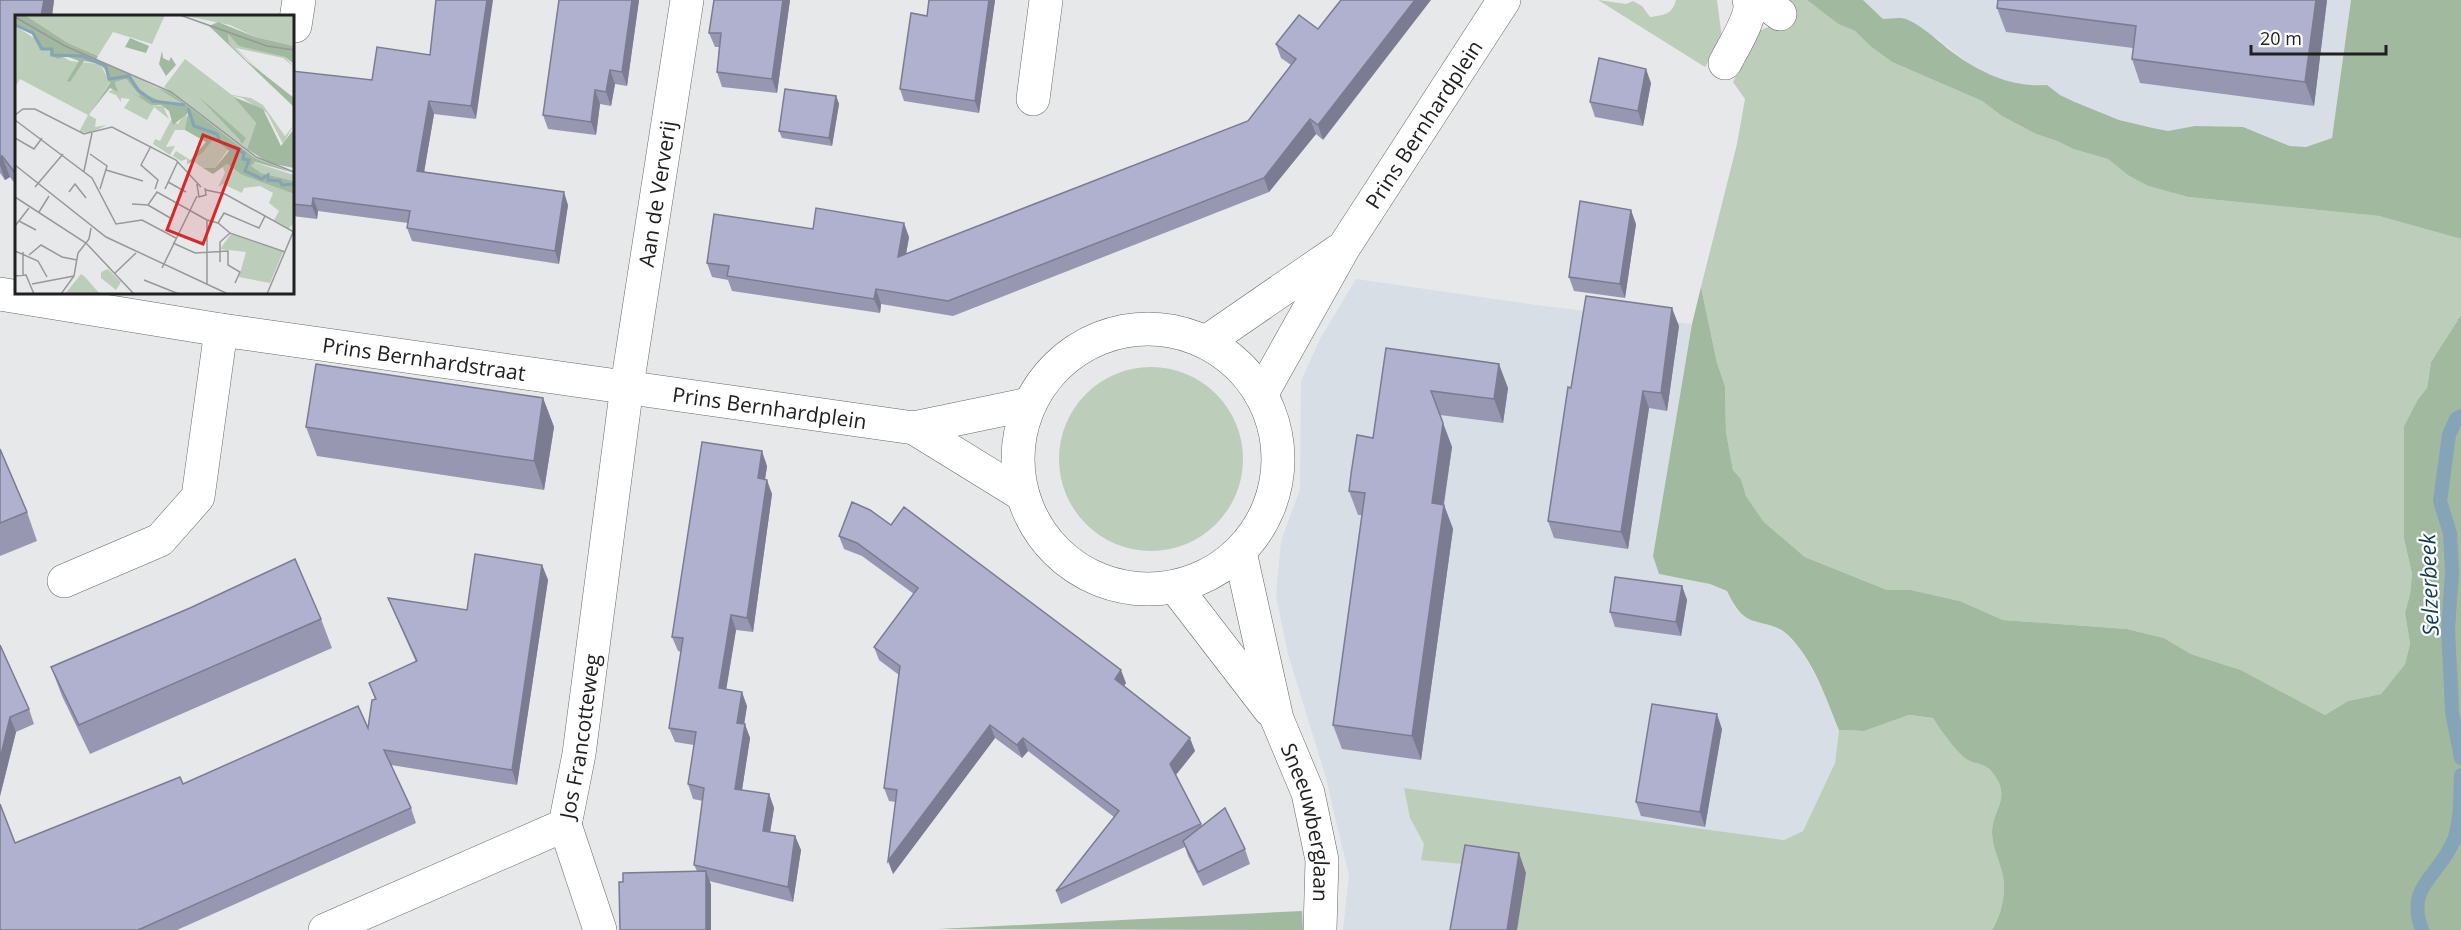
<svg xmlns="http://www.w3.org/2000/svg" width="2461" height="930" font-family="'Open Sans',sans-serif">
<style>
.built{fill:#d7dee5}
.green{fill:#bccdba}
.forest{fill:#a1b99f}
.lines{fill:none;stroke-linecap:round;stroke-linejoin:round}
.stream{stroke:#85a4b7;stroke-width:14}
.minor-casing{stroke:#666869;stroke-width:34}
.minor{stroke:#fff;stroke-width:33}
.wall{fill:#9797b2}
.shaded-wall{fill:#7b7b91}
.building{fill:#b0b0cf;stroke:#7b7b91;stroke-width:1.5}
.labels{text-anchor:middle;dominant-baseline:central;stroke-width:4.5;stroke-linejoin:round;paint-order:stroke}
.street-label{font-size:21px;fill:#202021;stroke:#fff}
.water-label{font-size:22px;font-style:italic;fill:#113b51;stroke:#fff}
.inset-river{fill:none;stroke:#85a4b7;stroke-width:3}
.inset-road{fill:none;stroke:#97989a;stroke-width:1.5}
.view{fill:#d62828;fill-opacity:0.15;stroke:#d62828;stroke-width:3}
.inset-edge{fill:none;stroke:#202021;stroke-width:3}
</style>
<rect width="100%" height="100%" fill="#e7e8ea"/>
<g class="built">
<polygon points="1863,0 2351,0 2332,138 2306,147 2291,146 2259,133 2195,126 2168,131 2119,120 2060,95 2047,85 2035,86 2004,81 1976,69 1935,37 1904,18 1883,19"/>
<polygon points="1356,279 1536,305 1692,324 1653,556 1659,574 1710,584 1727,591 1735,608 1752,621 1771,624 1786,634 1800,648 1808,662 1826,696 1839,730 1835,763 1803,831 1784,840 1404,788 1410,818 1424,844 1473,865 1517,930 1343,930 1349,876 1326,778 1288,654 1276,596 1281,541 1300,489 1301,381 1320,339"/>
</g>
<g class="green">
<path d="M1598 0 1626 4 1633 1 1642 6 1650 17C1664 15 1672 15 1676 0H1717L1722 39 1705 67Z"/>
<polygon points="1788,0 1807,0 1838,24 1855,31 1870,46 1892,62 1982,101 2002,116 2036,134 2057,141 2073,149 2108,159 2129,176 2148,186 2188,197 2379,216 2461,239 2461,315 2431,362 2427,388 2418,399 2404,426 2404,539 2412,574 2410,594 2405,613 2410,644 2405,664 2381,694 2348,701 2325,715 2241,670 2191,654 2164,638 2127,629 2003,620 1960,601 1911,590 1887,590 1805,557 1764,522 1746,496 1741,479 1733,470 1726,432 1725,386 1717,363 1701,287 1737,144 1745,99 1733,82 1757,32 1773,25"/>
<circle cx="1151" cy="459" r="92"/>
<path d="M1909 715 1933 718C1939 728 1958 755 1968 760 1977 765 1985 763 1992 772 2013 798 1992 809 1992 832 1992 847 1999 859 2002 872 2007 891 2002 913 1992 930H1517L1473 865 1421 860 1424 844 1410 818 1404 788 1784 840 1803 831 1835 763 1839 730 1864 731Z"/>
</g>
<g class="forest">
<path d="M1807 0H1863L1883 19C1890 19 1900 17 1906 19 1922 26 1935 38 1948 49 1977 71 2010 88 2047 85L2060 95 2075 102 2119 120 2153 128 2168 131 2195 126 2243 127 2290 146 2306 147 2332 138 2351 0H2461V239L2379 216 2188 197 2148 186 2129 176 2108 159 2073 149 2057 141 2036 134 2002 116 1982 101 1892 62 1870 46 1855 31 1838 24Z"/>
<path d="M1701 287 1717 363 1725 386 1726 432 1733 470 1741 479 1746 496 1764 522 1805 557 1887 590H1911L1960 601 2003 620 2127 629 2164 638 2191 654 2241 670 2325 715 2348 701 2381 694 2405 664 2410 644 2405 613 2410 594 2412 574 2404 539V426L2418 399 2427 388 2431 362 2461 315V930H1992C2002 913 2007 891 2002 872 1999 859 1992 847 1992 832 1992 809 2013 798 1992 772 1985 763 1977 765 1968 760 1958 755 1939 728 1933 718L1909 715 1864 731 1839 730C1826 698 1813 659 1788 635 1777 625 1767 625 1754 621 1740 617 1733 603 1727 591L1710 584 1659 574 1653 556 1692 324Z"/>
<polygon points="1302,911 1303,930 938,929"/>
</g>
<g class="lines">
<g class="stream">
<polyline points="2461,416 2456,419 2449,435 2440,501 2450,533 2452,572 2448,630 2451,688 2452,712 2461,758"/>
<path d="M2422 930C2405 885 2439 877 2454 840 2461 819 2460 797 2461 775"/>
</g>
<defs>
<g id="minor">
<polyline points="1761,0 1780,14"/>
<polyline points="295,26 299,0"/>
<path d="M1725 63C1732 49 1754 15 1749 0"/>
<polyline points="1033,99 1046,0"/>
<path id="s1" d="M0 294 221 330 914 428 1029 404"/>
<circle cx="1148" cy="459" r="130"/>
<polyline points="1206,342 1338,251"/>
<path id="s2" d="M1261 395 1344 247 1504 0"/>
<polyline points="914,428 1021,494"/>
<path id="s3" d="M1240 552 1277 719 1308 793 1322 860 1320 930"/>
<polyline points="64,581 160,540 198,497 221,330"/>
<polyline points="1176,588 1270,710"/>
<polyline points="565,825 600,930"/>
<path id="s4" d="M325 930 565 825 579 754 627 386 687 0"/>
</g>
</defs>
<use href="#minor" class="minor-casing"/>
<use href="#minor" class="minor"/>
</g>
<g class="wall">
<polygon points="0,0 54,0 52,16 16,16 16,185 10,177 5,180 0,173"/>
<polygon points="436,0 476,119 434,114 424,172 568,205 559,264 412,241 407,228 408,223 318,211 317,219 292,216 292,71 372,80 430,55"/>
<polygon points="559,0 639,0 627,86 615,84 611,106 600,104 596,135 548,129 543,115"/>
<polygon points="714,0 790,0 777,93 722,87 717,72 719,47 715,47 709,33"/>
<polygon points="929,0 995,0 979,113 904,101 900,89 927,16"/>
<polygon points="1998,0 2327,0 2314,106 2140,83 2132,59 2133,48 2006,32 1997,8"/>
<polygon points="1299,15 1323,140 1316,134 1269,192 953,316 881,304 880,313 732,291 728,280 712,277 707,263 813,229 909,237 906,254 1248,121 1291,65 1281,58 1276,44"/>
<polygon points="1651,83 1643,126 1595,117 1590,102"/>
<polygon points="836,96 839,104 832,146 782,138 779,131"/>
<polygon points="1636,224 1625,298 1574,291 1569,277"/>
<polygon points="1679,326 1667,411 1649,408 1628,549 1554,538 1548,521 1571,388"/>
<polygon points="1386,348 1508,388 1503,423 1440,415 1452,447 1444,505 1453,529 1421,760 1342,749 1333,725 1362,515 1358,515 1349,491 1373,438"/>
<polygon points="543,398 554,427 544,490 317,456 306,427"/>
<polygon points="0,449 27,512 37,541 0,556"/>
<polygon points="767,466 765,479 772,494 753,632 736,630 726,689 747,706 744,724 750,738 742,790 769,794 774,808 770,832 795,836 801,850 793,902 709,881 711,885 711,930 620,930 623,882 697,871 694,865 703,801 693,799 688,784 694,745 675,742 669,728 681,652 678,651 672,637"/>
<polygon points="891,525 1126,683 1124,686 1195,751 1176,775 1202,826 1245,849 1250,864 1203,886 1188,856 1185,847 1061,904 1056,891 1114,817 1028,751 1022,758 995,738 893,874 896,802 889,801 884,788 899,675 879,660 874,647 914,594 862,556 844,549 839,536"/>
<polygon points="542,565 548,580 517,785 391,765 411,808 416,823 177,930 0,930 15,843 183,784 368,728 375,699 369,683 416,662 394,612 388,598 467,610"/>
<polygon points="1682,586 1687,600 1681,636 1615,627 1610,612"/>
<polygon points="321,619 332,648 90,754 62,696 51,667"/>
<polygon points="0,645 29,709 34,724 16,732 0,796"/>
<polygon points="1722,729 1705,827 1641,816 1636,802"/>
</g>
<g class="shaded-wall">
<polygon points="44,0 54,0 52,16 41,16"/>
<polygon points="487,0 493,0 476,119 471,106"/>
<polygon points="632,0 639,0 627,86 622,72"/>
<polygon points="783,0 790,0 777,93 772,79"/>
<polygon points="989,0 995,0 979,113 975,101"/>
<polygon points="1415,0 1431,0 1323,140 1318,125"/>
<polygon points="2316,0 2327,0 2314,106 2305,82"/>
<polygon points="1646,69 1651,83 1643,126 1638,111"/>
<polygon points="610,70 615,84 611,106 606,92"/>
<polygon points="595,90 600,104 596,135 591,122"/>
<polygon points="836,96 839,104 832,146 829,138"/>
<polygon points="429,101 434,114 422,184 417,171"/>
<polygon points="1310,119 1316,134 1269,192 1264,178"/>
<polygon points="2,156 10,177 5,180 0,165 0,158"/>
<polygon points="564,192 568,205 559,264 555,251"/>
<polygon points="313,198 318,211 317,219 312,206"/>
<polygon points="1631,210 1636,224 1625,298 1620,284"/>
<polygon points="904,223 909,237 903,271 898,257"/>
<polygon points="876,289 881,304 880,313 874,299"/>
<polygon points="1672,308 1679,326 1667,411 1661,393"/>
<polygon points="1499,364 1508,388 1503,423 1494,399"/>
<polygon points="1643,391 1649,408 1628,549 1621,532"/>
<polygon points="543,398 554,427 544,490 534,461"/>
<polygon points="1443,423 1452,447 1440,527 1432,503"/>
<polygon points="762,451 767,466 763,493 758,478"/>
<polygon points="767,480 772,494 753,632 747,618"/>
<polygon points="1444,505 1453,529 1421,760 1412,736"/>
<polygon points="542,565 548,580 517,785 512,770"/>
<polygon points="1682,586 1687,600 1681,636 1676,622"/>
<polygon points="731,615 736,630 724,703 719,688"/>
<polygon points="1121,670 1126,683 1119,692 1115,679"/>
<polygon points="742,692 747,706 742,737 737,723"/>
<polygon points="1717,714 1722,729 1705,827 1700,812"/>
<polygon points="10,717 16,732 0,796 0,759"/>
<polygon points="745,724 750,738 740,803 735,789"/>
<polygon points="990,725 995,738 893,874 888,861"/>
<polygon points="1023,738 1028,751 1022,758 1017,745"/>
<polygon points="1190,738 1195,751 1174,777 1170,764"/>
<polygon points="769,794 774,808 768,845 763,831"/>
<polygon points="795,836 801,850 793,902 788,887"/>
<polygon points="1519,853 1526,873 1517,930 1507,930"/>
<polygon points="706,871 711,885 711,930 706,930"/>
</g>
<g class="building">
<polygon points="0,0 44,0 41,16 16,16 16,174 2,156 0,158"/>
<polygon points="436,0 487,0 471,106 429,101 417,171 564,192 555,251 407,228 410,211 313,198 312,206 292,204 292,71 372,80 377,47 430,55"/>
<polygon points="559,0 632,0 622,72 610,70 606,92 595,90 591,122 543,115"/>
<polygon points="714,0 783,0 772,79 717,72 721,33 709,33"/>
<polygon points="929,0 989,0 975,101 900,89 911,13 927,16"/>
<polygon points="1341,0 1415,0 1318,125 1310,119 1264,178 948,301 876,289 874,299 727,276 729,266 707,263 714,214 813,229 816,208 904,223 898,257 1248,121 1296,59 1276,44 1299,15 1318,29"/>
<polygon points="1998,0 2316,0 2305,82 2132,59 2136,26 1997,8"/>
<polygon points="1599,58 1646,69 1638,111 1590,102"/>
<polygon points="785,89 836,96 829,138 779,131"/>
<polygon points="1580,201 1631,210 1620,284 1569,277"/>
<polygon points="1586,296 1672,308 1661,393 1643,391 1621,532 1548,521 1568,387 1571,388"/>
<polygon points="1386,348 1499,364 1494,399 1431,391 1443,423 1432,503 1444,505 1412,736 1333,725 1365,493 1349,491 1351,474 1357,435 1373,438"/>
<polygon points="316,364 543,398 534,461 306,427"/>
<polygon points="702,442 762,451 758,478 767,480 747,618 731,615 719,688 742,692 737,723 745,724 735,789 769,794 763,831 795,836 788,887 694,865 704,788 688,784 696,732 669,728 683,638 672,637"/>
<polygon points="0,449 27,512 0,523"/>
<polygon points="852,502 870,510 891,525 904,507 1121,670 1115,679 1190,738 1170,764 1201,824 1056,891 1119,811 1023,738 1017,745 990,725 888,861 897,790 884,788 900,666 874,647 918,588 857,543 839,536"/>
<polygon points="475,554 542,565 512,770 384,750 411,808 138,930 0,930 0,804 15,843 180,777 183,784 358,706 368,728 372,700 376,699 369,683 417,661 388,598 467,610"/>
<polygon points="295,559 321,619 79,725 51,667 190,608"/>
<polygon points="1615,577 1682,586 1676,622 1610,612"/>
<polygon points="0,645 29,709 10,717 0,759"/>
<polygon points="1652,704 1717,714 1700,812 1636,802"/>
<polygon points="1225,808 1245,849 1198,872 1183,841"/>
<polygon points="1465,845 1519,853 1507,930 1450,930"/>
<polygon points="706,871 706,930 620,930 619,882 623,882 623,873"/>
</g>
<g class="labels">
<g class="street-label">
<text stroke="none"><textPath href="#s2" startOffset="316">Prins Bernhardplein</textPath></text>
<text stroke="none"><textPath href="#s4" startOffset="900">Aan de Ververij</textPath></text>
<text stroke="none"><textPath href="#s1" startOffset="429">Prins Bernhardstraat</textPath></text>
<text stroke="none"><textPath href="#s1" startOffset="778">Prins Bernhardplein</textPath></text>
<text stroke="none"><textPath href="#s4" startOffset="352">Jos Francotteweg</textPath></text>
<text stroke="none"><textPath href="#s3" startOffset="280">Sneeuwberglaan</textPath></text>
</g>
<g class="water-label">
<text transform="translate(2428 585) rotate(-92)">Selzerbeek</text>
</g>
</g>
<g transform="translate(15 15)">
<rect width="279" height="279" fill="#e7e8ea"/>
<path d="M10 0H150L137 29 98 17 83 41 53 28ZM167 0H279V31L240 22 215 10ZM0 11 55 46 85 49 95 67 74 100 81 104 80 112 92 110 75 118 64 117 73 100 5 64 0 72ZM213 18 224 29 270 42 279 52 268 43 221 33 248 59 214 28ZM170 44 217 80 236 83 248 90 270 121 279 110 268 129 252 98 227 83 219 81 241 108 232 134 149 72ZM114 59 159 81 170 90H157L128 78ZM111 64 126 82 114 75 136 90 148 91 154 104 139 92 132 105 109 93 115 84 106 83V87L101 80 93 77 102 72 100 67ZM171 96 173 110 170 115H160L151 132 160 131 155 140 138 129 140 124 145 126 156 105 163 109ZM198 123 214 133 200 153H188L178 146 172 149V144L166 146 158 141 161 136 177 146ZM238 147 279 160V166L246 158 236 152ZM212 149 227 160 279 179V208L274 213 259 205 264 196 254 188 258 178 245 171 229 173 227 178 208 169 203 172 210 158 208 152ZM216 219 268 237 255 268 224 262 231 237 205 234ZM93 254 106 267 101 275 86 263V257ZM66 259 70 262 85 279H50Z" fill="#bccdba"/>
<path d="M0 0H10L53 28 83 41 81 45 114 59 128 78 156 90H170L141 72 156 78 240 143 279 158 240 147 236 151 246 158 279 166V179L227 160 212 149 198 159 188 153H200L214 136 199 123 187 138 171 150 191 127 170 115 173 98 158 110 154 96 146 90H136L113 75 126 82 111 64 100 67 103 77 95 73 75 98 95 68 90 55 85 49 69 46 55 67 52 66 64 46 51 41 43 44 35 40V35H25L17 19 0 11ZM203 7 240 22 279 31V49L270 42 224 31 213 19 214 28 232 46 279 83V92L194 11ZM115 23 134 31 131 38 110 32ZM147 36 148 43 154 46 156 42 161 50 151 61 144 49ZM183 81 231 123 227 129 224 124ZM219 82 248 94 266 131 279 114V153L254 148 232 134 241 108Z" fill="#a1b99f"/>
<path class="inset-river" d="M0 10 18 18 27 34H37V40L67 41 91 51 94 64 114 61 123 75 138 86 170 90M173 93 179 111 202 119 205 127 229 138 228 144 234 145 230 156 247 164 253 160V165L265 166 267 170 279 169"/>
<path class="inset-road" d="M165 0 252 31 279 35M0 2 50 31 156 77 241 142 279 157M0 100 8 94H20L69 119 97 112 161 145 186 172M0 105 77 163 101 209 127 205 161 223M0 123 19 134 27 123M136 131 126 150 143 165 140 174M75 139 92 151 85 174M0 150 91 222 213 279M91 155 128 166M69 156 77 118M153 167 171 177M182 169 184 182 191 180 190 173M20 172 48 139M150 174 163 146M191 175 210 179 279 217M54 177 60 169 71 183M0 182 71 228 119 279M117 189 133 190 142 177 192 205V270M133 190 157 204M24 197 34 181M192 205 203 208 215 218M4 206 21 215M203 208 209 198 244 213 250 201M0 211 14 193M158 228 180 238 213 236V250L225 257 220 268M0 236 23 246 32 262M8 237V260M14 240 26 230 47 242 62 245M205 247V227L215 218 270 237M147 253 182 181M100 258 121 238M0 261 11 260 19 279M129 265 164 279M17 269 59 261M46 279 59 261 63 238 74 224 76 213M252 279 279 215"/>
<path class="view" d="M188 120 224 134 188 229 152 215Z"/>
<rect width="279" height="279" class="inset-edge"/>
</g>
<path d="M2251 45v9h135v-9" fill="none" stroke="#202021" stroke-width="3"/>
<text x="2260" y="45" font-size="18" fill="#202021" stroke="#ffffff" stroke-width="4.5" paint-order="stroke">20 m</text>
</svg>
